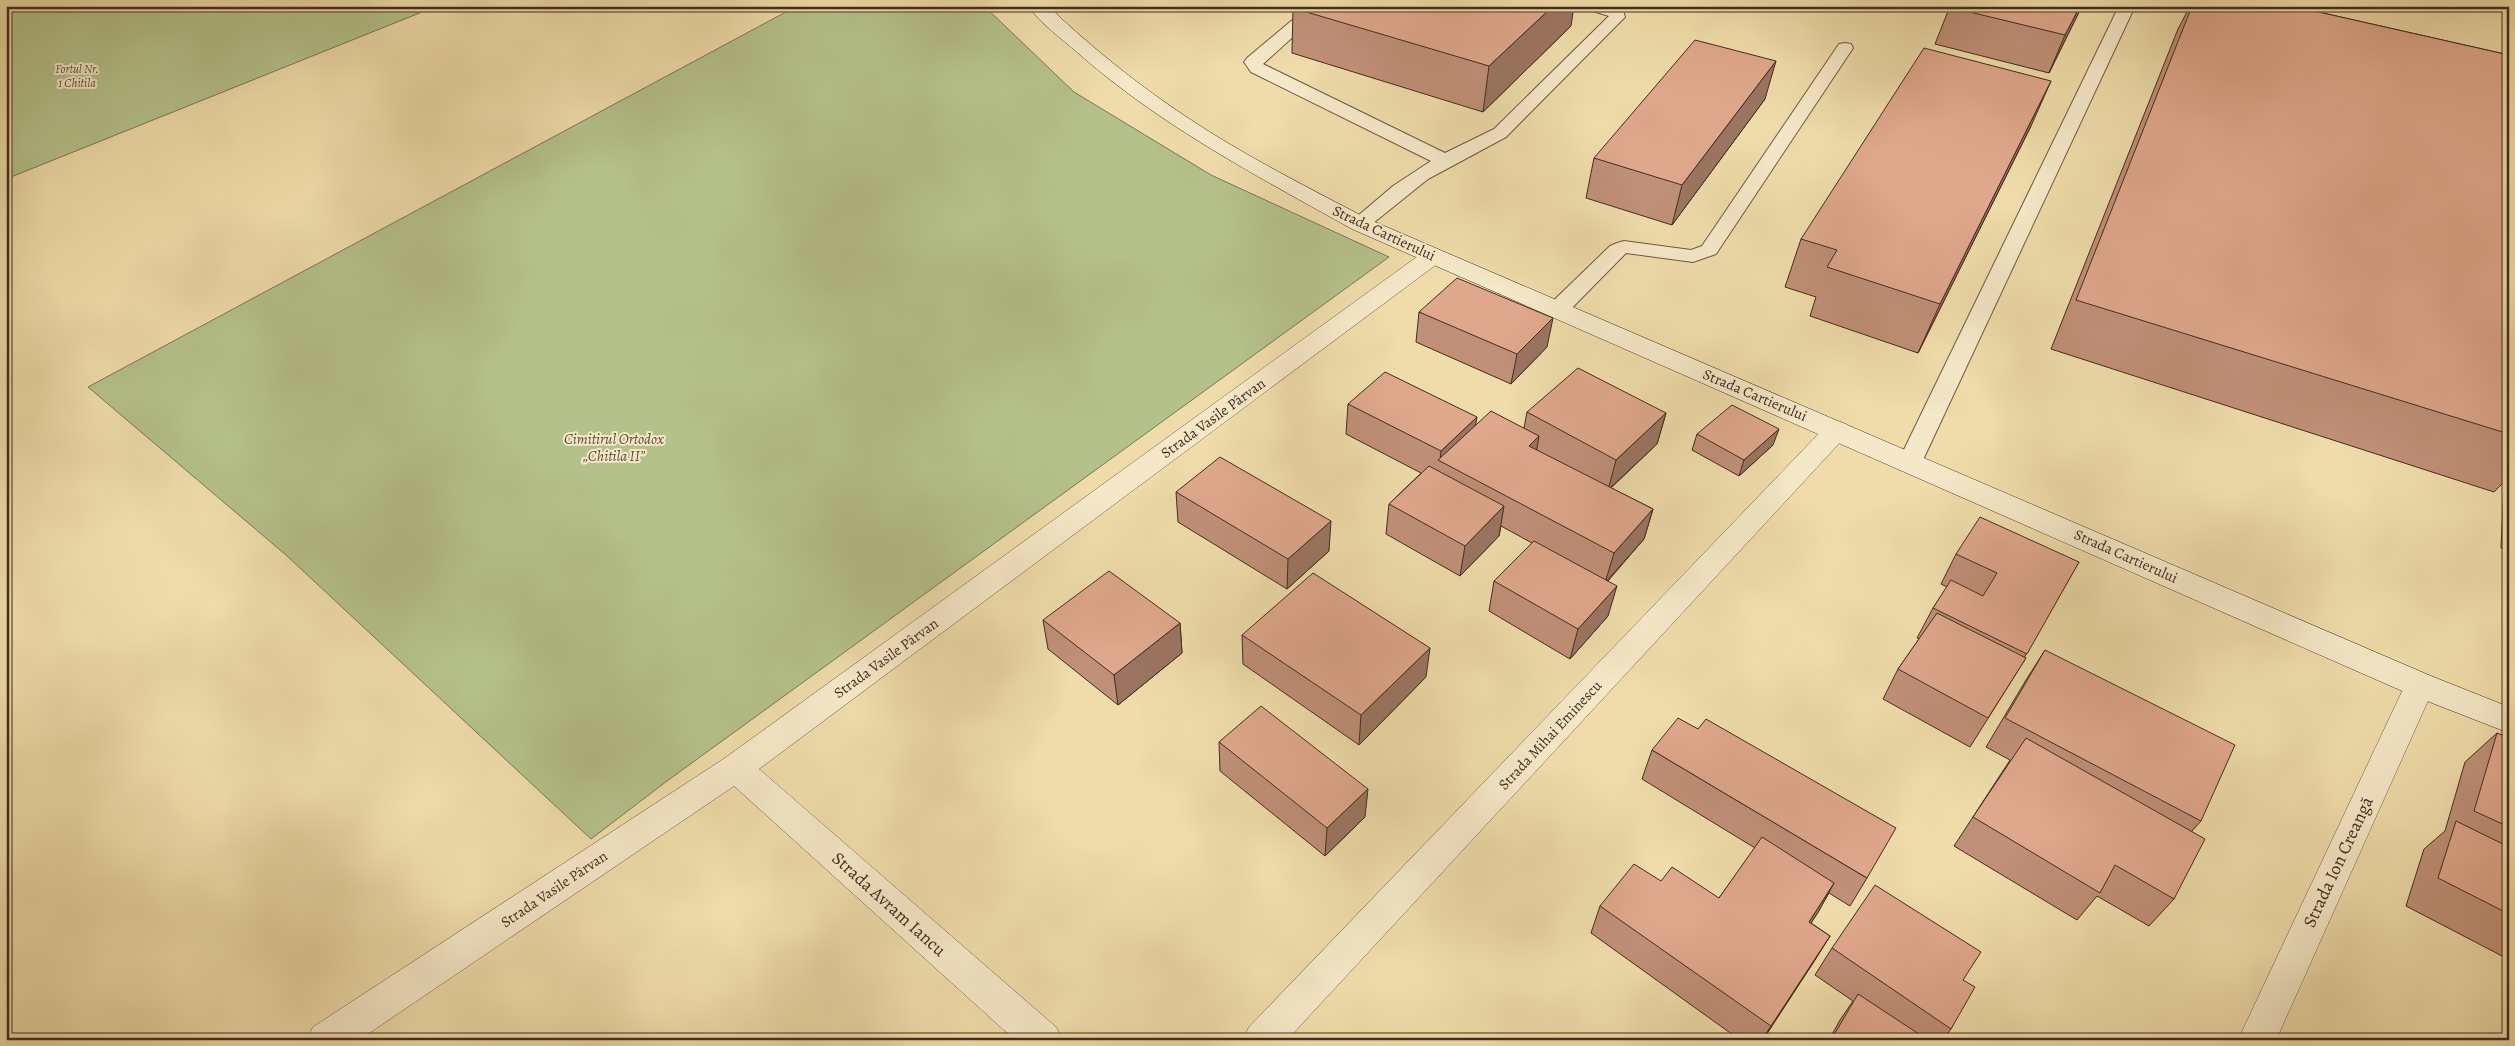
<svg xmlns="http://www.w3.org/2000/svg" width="2515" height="1046" font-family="Alegreya,serif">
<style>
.green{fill:#b5c18b;stroke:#7c7654}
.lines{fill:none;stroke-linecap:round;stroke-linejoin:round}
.lane-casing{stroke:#6f5840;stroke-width:2}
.street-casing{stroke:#6f5840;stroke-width:1}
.secondary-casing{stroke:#442c1d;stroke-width:1}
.lane{fill:#f5e8c8;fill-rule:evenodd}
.street{fill:#f5e8c8;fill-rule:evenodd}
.secondary{fill:#f5e8c8;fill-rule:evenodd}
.wall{fill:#c09078;stroke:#442c1d}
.shaded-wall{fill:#9c7562;stroke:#442c1d}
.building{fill:#dfa78c;stroke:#442c1d}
.labels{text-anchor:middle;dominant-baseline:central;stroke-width:4;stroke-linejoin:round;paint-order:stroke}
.far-park-label{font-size:12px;font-style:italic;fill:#5b4a33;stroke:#f5e8c8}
.street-label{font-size:15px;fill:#442c1d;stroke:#f5e8c8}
.park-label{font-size:15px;font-style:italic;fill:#5b4a33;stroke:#f5e8c8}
.near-street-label{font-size:18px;fill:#442c1d;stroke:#f5e8c8}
</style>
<rect width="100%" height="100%" fill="#efdcaa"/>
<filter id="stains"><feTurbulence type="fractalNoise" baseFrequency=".004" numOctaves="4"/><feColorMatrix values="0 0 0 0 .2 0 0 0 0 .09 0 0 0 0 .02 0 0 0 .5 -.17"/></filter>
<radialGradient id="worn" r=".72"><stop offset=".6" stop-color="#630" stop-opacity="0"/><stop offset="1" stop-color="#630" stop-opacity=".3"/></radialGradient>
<g class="green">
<polygon points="6,6 437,6 6,179"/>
<polygon points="797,6 984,6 1074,92 1211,175 1389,257 667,781 591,839 286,555 88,387"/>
</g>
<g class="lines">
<defs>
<g id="lane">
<polygon points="1309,6 1327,6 1263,64 1445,153 1494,129 1609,16 1586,9 1584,6 1611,6 1623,10 1625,17 1506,137 1428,179 1367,228 1353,228 1350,224 1353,220 1393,186 1431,161 1251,72 1244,62 1247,58"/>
<polygon points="2119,6 2135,6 1922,462 1918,468 1910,470 1902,468 1898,462"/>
<polygon points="1845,43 1851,44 1853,48 1716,254 1693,262 1626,253 1566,314 1558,316 1550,314 1547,309 1550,304 1610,246 1617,243 1624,241 1691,250 1702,246 1839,44"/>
</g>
<g id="street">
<polygon points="1433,249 1441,251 1444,256 1441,261 759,769 1056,1027 1062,1040 1015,1040 734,786 359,1040 307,1040 313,1027 725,758 1425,251"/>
<polygon points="1837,421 1846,424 1850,430 1846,436 1287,1040 1243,1040 1249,1027 1828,424"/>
<polygon points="2420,673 2431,676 2435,685 2276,1040 2238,1040 2405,685 2409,676"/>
</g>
<path id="secondary" d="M1028 6H1048C1091 47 1138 85 1188 118 1245 156 1307 187 1368 219L2431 676 2509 707V733L2409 694 1352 229C1257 176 1161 126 1078 53 1062 39 1041 24 1028 6Z"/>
</defs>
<use href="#lane" class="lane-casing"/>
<use href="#street" class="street-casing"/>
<use href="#secondary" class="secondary-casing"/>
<use href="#lane" class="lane"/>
<use href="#street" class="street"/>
<use href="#secondary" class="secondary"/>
</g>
<g class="wall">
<polygon points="1950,6 2082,6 2049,73 1935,44"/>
<polygon points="2190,6 2292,6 2509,55 2509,551 2501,548 2504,482 2494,492 2051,349 2178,29"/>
<polygon points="1293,8 1571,26 1483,112 1292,53"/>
<polygon points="1765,99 1672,225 1586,198 1594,158"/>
<polygon points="2031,126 1918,353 1810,316 1816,297 1785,287 1801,239"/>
<polygon points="1419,312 1547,347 1511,384 1416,342"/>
<polygon points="1348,404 1475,425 1524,428 1527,412 1666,413 1657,444 1611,488 1653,509 1644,539 1608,581 1608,616 1570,659 1489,611 1494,581 1532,543 1501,526 1499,536 1460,576 1386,534 1389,504 1421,473 1346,434"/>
<polygon points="1697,434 1773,445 1739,476 1692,450"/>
<polygon points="1176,492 1329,551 1287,589 1178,522"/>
<polygon points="1956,554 2079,562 2024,658 2026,658 1970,747 1883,699 1898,669 1919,639 1917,638 1933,608 1947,587 1941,584"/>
<polygon points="1043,620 1180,623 1182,653 1118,705 1048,649"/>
<polygon points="1242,635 1426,677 1359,745 1243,664"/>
<polygon points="2045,650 2201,821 2192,831 2174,899 2149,926 2097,896 2077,920 1954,846 2010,760 1986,747 2026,680"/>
<polygon points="2497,733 2509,738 2509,953 2504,957 2406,906 2424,849 2445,831 2465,762"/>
<polygon points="1219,742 1365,817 1325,856 1220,771"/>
<polygon points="1652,750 1867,878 1850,906 1829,893 1811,923 1830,936 1813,963 1763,1040 1740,1040 1591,933 1600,906 1661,881 1719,898 1755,848 1642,779"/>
<polygon points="1832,948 1963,980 1951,1029 1943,1040 1829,1040 1840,1020 1853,1001 1815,975"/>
</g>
<g class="shaded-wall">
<polygon points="1553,6 1574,6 1571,26 1483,112 1489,66"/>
<polygon points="2080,6 2082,6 2049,73 2065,35"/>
<polygon points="1776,61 1765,99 1672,225 1682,185"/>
<polygon points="2051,81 2031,126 1918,353 1940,304"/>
<polygon points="1553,318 1547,347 1511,384 1517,354"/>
<polygon points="1666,413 1657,444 1608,490 1616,460"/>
<polygon points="1477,417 1472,447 1440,461 1441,451"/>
<polygon points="1779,429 1773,445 1739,476 1744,460"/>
<polygon points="1539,436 1534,466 1529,446"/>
<polygon points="1504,506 1499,536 1460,576 1465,546"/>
<polygon points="1653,509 1644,539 1605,583 1614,553"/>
<polygon points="1331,521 1329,551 1287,589 1288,559"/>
<polygon points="1617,586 1608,616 1570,659 1578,629"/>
<polygon points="1180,623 1182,653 1118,705 1114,675"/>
<polygon points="1430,648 1426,677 1359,745 1361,715"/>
<polygon points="1368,789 1365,817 1325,856 1327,828"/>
<polygon points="1834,883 1819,911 1794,949 1809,922"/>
<polygon points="1830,936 1813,963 1762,1040 1771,1026"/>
</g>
<g class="building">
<polygon points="1296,6 1553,6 1489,66 1293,8"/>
<polygon points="1950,6 2080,6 2065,35 1949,7"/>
<polygon points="2192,6 2292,6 2509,55 2509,434 2076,300"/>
<polygon points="1695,40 1776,61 1682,185 1594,158"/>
<polygon points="1924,48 2051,81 1940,304 1827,267 1837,250 1801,239"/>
<polygon points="1457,278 1553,318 1517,354 1419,312"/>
<polygon points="1578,368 1666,413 1616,460 1527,412"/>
<polygon points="1385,372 1477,417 1441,451 1348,404"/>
<polygon points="1732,405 1779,429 1744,460 1697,434"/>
<polygon points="1491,411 1539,436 1529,446 1653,509 1614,553 1438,460"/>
<polygon points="1220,457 1331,521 1288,559 1176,492"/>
<polygon points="1429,466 1504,506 1465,546 1389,504"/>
<polygon points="1980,517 2079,562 2027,654 1933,608 1951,580 1983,596 1997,573 1956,554"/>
<polygon points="1534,541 1617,586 1578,629 1494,581"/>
<polygon points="1109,571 1180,623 1114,675 1043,620"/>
<polygon points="1313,573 1430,648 1361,715 1242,635"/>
<polygon points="1937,613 2026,658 1988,718 1898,669"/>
<polygon points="2045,650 2235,745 2201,821 2005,718"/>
<polygon points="1261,706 1368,789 1327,828 1219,742"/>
<polygon points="1678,718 1698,729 1706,719 1896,828 1867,878 1652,750"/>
<polygon points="2497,733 2509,738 2509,827 2474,811"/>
<polygon points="2026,738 2205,839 2174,899 2115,865 2100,893 1973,817"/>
<polygon points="2456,821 2509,847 2509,914 2438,878"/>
<polygon points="1762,837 1834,883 1809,922 1830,936 1771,1026 1600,906 1634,864 1661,881 1672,867 1719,898"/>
<polygon points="1875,885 1981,952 1963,980 1975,987 1951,1029 1832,948"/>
<polygon points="1858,994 1928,1040 1831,1040"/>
</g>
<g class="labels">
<g class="far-park-label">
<text x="77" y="69">Fortul Nr.<tspan x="77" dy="14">1 Chitila</tspan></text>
</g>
<g class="street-label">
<text transform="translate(1384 233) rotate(25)">Strada Cartierului</text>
<text transform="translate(1755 395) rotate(23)">Strada Cartierului</text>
<text transform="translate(1213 418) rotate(-36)">Strada Vasile Pârvan</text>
<text transform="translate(2126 556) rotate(24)">Strada Cartierului</text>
<text transform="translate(886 658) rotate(-36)">Strada Vasile Pârvan</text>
<text transform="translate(1550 735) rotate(-47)">Strada Mihai Eminescu</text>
<text transform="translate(554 889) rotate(-34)">Strada Vasile Pârvan</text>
</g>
<g class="park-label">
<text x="614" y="439">Cimitirul Ortodox<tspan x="614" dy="17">„Chitila II”</tspan></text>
</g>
<g class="near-street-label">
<text transform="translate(2338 862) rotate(-65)">Strada Ion Creangă</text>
<text transform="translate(889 904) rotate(42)">Strada Avram Iancu</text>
</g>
</g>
<rect width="2515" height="1046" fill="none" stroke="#efdcaa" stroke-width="25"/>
<rect x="8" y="8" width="2500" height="1031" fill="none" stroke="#442c1d" stroke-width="2.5"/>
<rect x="12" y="12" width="2490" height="1021" fill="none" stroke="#442c1d"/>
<rect width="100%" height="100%" filter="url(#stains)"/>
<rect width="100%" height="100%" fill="url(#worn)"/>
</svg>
